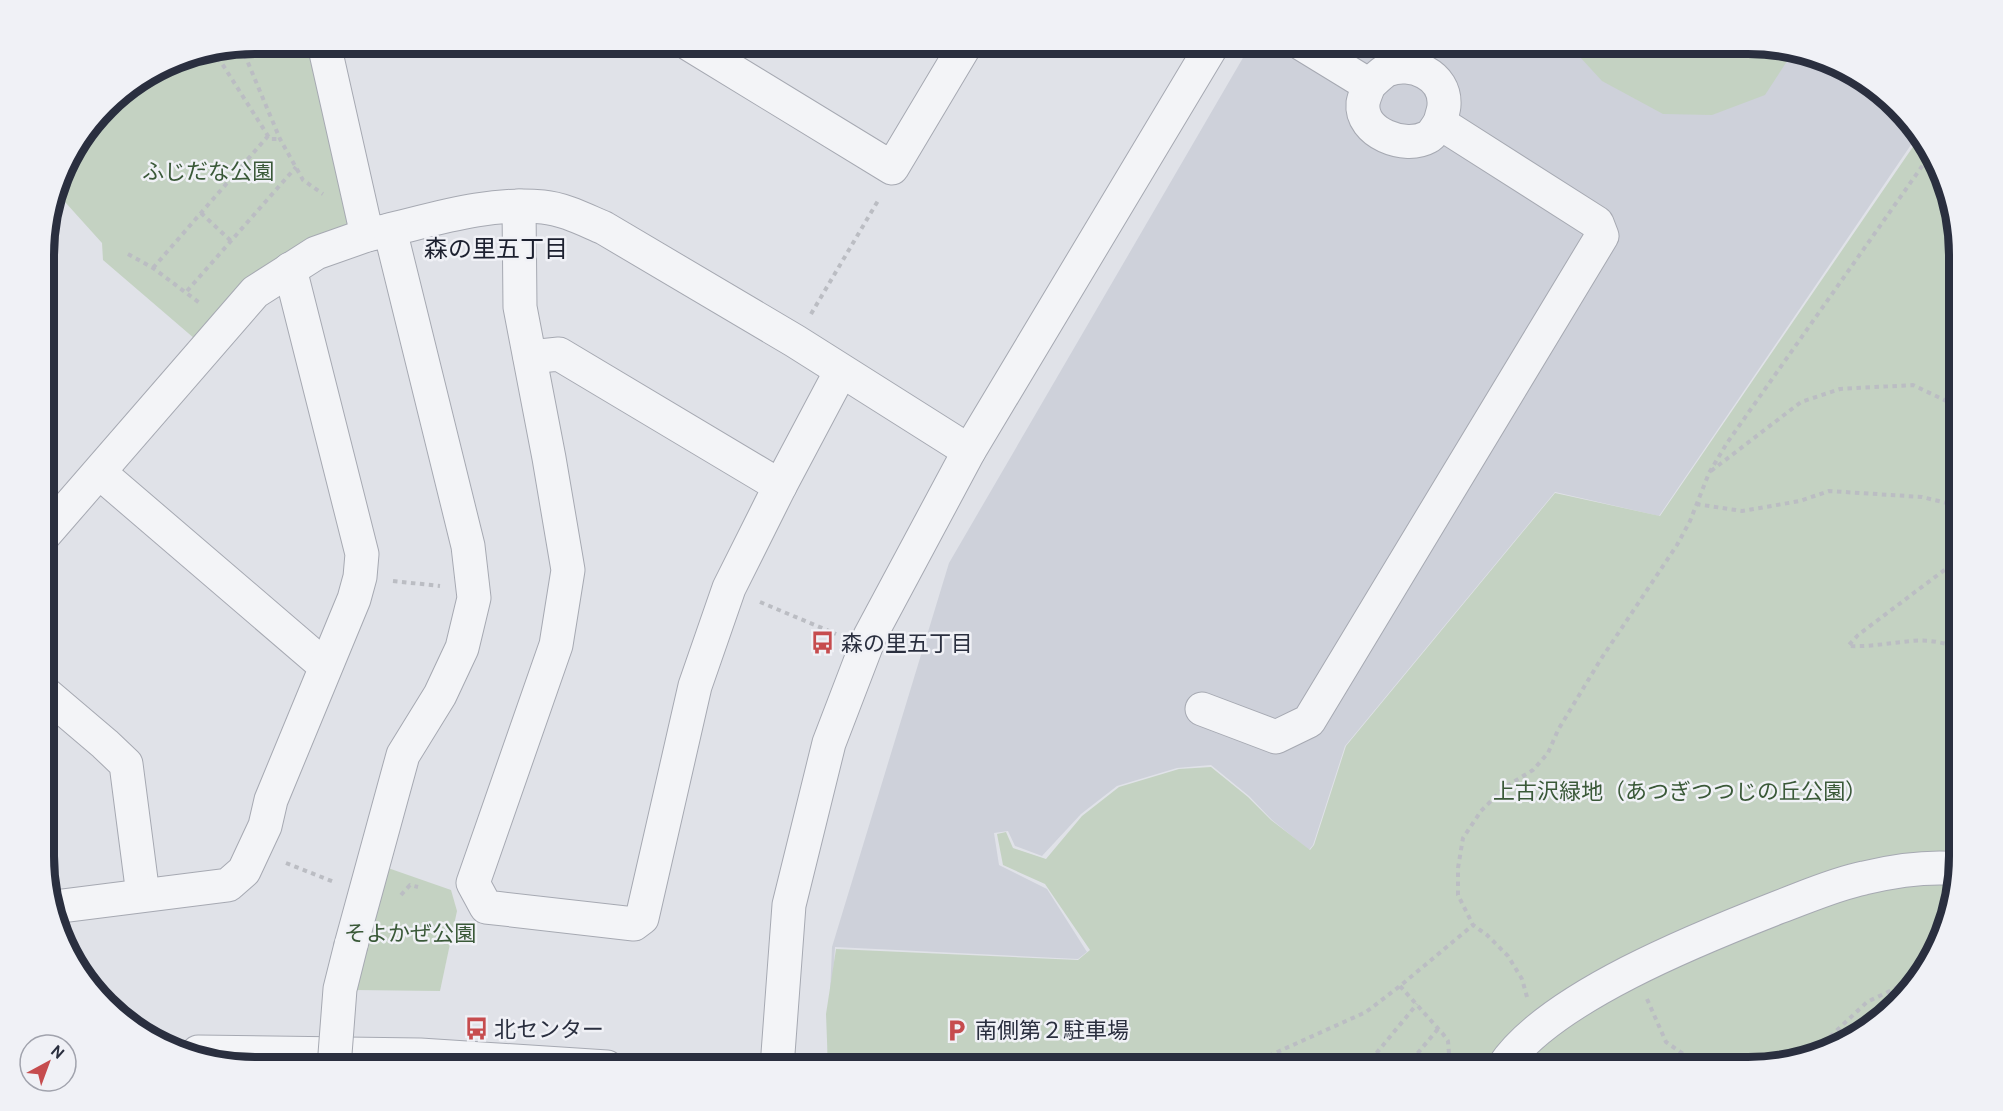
<svg xmlns="http://www.w3.org/2000/svg" width="2003" height="1111" font-family="Cabin,'Noto Sans JP',sans-serif">
<style>
.built{fill:#ced1da}
.green{fill:#c4d2c2}
.lines{fill:none;stroke-linecap:round;stroke-linejoin:round}
.minor-casing{stroke:#a6a9b2;stroke-width:35}
.path{stroke:#bbbdc3;stroke-width:4;stroke-dasharray:4.5 4.5;stroke-linecap:butt}
.minor{stroke:#f3f4f7;stroke-width:33}
.minor-bridge-casing{stroke:#a6a9b2;stroke-width:35;stroke-linecap:butt}
.minor-bridge{stroke:#f3f4f7;stroke-width:33}
.labels{text-anchor:middle;dominant-baseline:central;stroke-width:5;stroke-linejoin:round;paint-order:stroke}
.park-label{font-size:22px;fill:#3a5938;stroke:#f0f1f6}
.poi-label{font-size:22px;fill:#2a2f3f;stroke:#f0f1f6;text-anchor:start}
.neighbourhood-label{font-size:24px;fill:#1c202f;stroke:#f0f1f6}
.rim{fill:none;stroke:#2a2f3f;stroke-width:8}
</style>
<rect width="100%" height="100%" fill="#e0e2e8"/>
<polygon class="built" points="1251,44 1749,44 1854,72 1919,133 1659,516 1555,492 1345,746 1313,845 1309,850 1272,820 1249,796 1211,765 1177,768 1117,786 1081,814 1042,856 1015,846 1008,831 994,833 999,865 1047,889 1087,952 1078,959 835,947 827,1067 832,947 949,563"/>
<g class="green">
<polygon points="255,44 316,44 349,230 195,339 103,260 102,243 56,192 65,161 115,96 174,59"/>
<polygon points="1568,44 1749,44 1791,55 1765,95 1712,115 1663,114 1602,81"/>
<polygon points="1921,135 1924,138 1959,240 1959,870 1931,962 1865,1032 1762,1067 828,1067 826,1014 836,949 1078,960 1090,950 1045,884 1003,865 997,834 1006,832 1013,848 1046,859 1082,816 1119,787 1179,769 1211,767 1248,797 1271,820 1310,850 1314,845 1346,746 1555,493 1660,516"/>
<polygon points="388,868 451,890 457,911 440,991 354,990"/>
</g>
<g class="lines">
<defs>
<g id="minor">
<path d="M324 44 367 235C424 223 484 201 543 207 564 209 585 220 604 228L795 341 969 451"/>
<polyline points="689,44 892,168 966,44"/>
<path d="M1369 85C1367 91 1364 97 1363 103 1360 133 1405 150 1428 137 1433 135 1436 127 1440 123"/>
<polyline points="519,206 520,307 549,458 568,570 556,645 473,883 486,907 634,924 642,918 695,686 729,588 780,486 841,371"/>
<polyline points="530,357 559,354 780,486"/>
<polyline points="100,473 325,666"/>
<polyline points="45,534 255,292 316,253 367,235"/>
<polyline points="45,693 105,744 126,764 143,895"/>
<path d="M1202 709 1276 737 1309 721 1602 236 1597 223 1440 123C1441 117 1444 110 1444 105 1446 75 1411 60 1387 70 1381 73 1375 80 1369 85L1302 44"/>
<polyline points="54,907 228,885 244,871 265,826 271,800 354,599 360,577 362,554 290,269"/>
<polyline points="351,945 403,755 440,695 462,648 474,598 468,546 390,230"/>
<polyline points="198,1052 420,1055 607,1067"/>
<polyline points="777,1067 789,905 829,743 870,636 969,451 1213,44"/>
<path d="M1503 1067C1548 998 1702 937 1779 907 1806 897 1835 884 1864 878 1894 871 1929 866 1959 869"/>
</g>
</defs>
<use href="#minor" class="minor-casing"/>
<g class="path">
<polyline points="241,46 280,139 303,180 323,194"/>
<polyline points="210,52 221,62 270,139 280,139"/>
<polyline points="201,213 231,241"/>
<polyline points="128,254 153,268 201,304"/>
<polyline points="153,268 268,136"/>
<polyline points="187,291 296,167"/>
<polyline points="811,314 879,199"/>
<polyline points="1711,471 1801,402 1840,389 1913,385 1959,407"/>
<polyline points="1696,504 1742,511 1800,501 1829,491 1922,497 1959,506"/>
<path d="M1959 559 1858 635 1848 646C1870 647 1890 643 1911 641 1928 639 1943 643 1959 647"/>
<polyline points="393,581 440,586"/>
<polyline points="760,602 836,634"/>
<polyline points="286,863 334,882"/>
<polyline points="401,895 410,885 418,887"/>
<polyline points="1400,986 1443,1034 1448,1041 1450,1067"/>
<polyline points="1527,997 1522,979 1508,956 1487,935 1473,925 1458,895 1458,868 1463,838 1481,811 1505,787 1533,770 1548,753 1558,730 1601,659 1677,545 1690,521 1709,473 1727,443 1930,155"/>
<polyline points="1647,999 1666,1042 1689,1058 1720,1067"/>
<polyline points="1817,1049 1867,1002 1915,979"/>
<polyline points="1178,1067 1177,1058 1188,1056 1190,1067"/>
<polyline points="1244,1067 1366,1012 1400,986 1473,925"/>
<polyline points="1365,1067 1417,1004"/>
<polyline points="1406,1067 1438,1029"/>
<polyline points="1439,1067 1448,1056"/>
</g>
<use href="#minor" class="minor"/>
<defs>
<polyline id="minor-bridge" points="334,1067 340,989 351,945"/>
</defs>
<use href="#minor-bridge" class="minor-bridge-casing"/>
<use href="#minor-bridge" class="minor-bridge"/>
</g>
<defs>
<symbol id="bus-bare" viewBox="-9 -9 18 18"><path d="M-5-6H5V4H4V6H2V4H-2V6H-4V4H-5ZM-3.5-4V0h7V-4ZM-3.5 1.2v1.5H-2V1.2ZM2 1.2v1.5H3.5V1.2Z" fill="#c64c4e" stroke="#f0f1f6" stroke-width="2.5" paint-order="stroke"/></symbol>
<symbol id="parking-bare" viewBox="-9 -9 18 18"><path d="M-3.5-5.5H1a3.5 3.5 0 0 1 0 7H-1V5.5H-3.5ZM-1-3.4V-.6H.8a1.4 1.4 0 0 0 0-2.8Z" fill="#c64c4e" stroke="#f0f1f6" stroke-width="2.5" paint-order="stroke"/></symbol>
</defs>
<g fill-rule="evenodd">
<use href="#bus-bare" x="806" y="626" width="33" height="33"/>
<use href="#bus-bare" x="460" y="1012" width="33" height="33"/>
<use href="#parking-bare" x="940" y="1014" width="33" height="33"/>
</g>
<g class="labels">
<g class="park-label">
<text x="208" y="171">ふじだな公園</text>
<text x="1680" y="791">上古沢緑地（あつぎつつじの丘公園）</text>
<text x="410" y="933">そよかぜ公園</text>
</g>
<g class="poi-label">
<text x="841" y="643">森の里五丁目</text>
<text x="494" y="1029">北センター</text>
<text x="975" y="1030">南側第２駐車場</text>
</g>
<g class="neighbourhood-label">
<text x="496" y="248">森の里五丁目</text>
</g>
</g>
<path d="M0 0H2003V1111H0ZM255 54H1748A201 201 0 0 1 1949 255V856A201 201 0 0 1 1748 1057H255A201 201 0 0 1 54 856V255A201 201 0 0 1 255 54Z" fill="#f0f1f6" fill-rule="evenodd"/>
<path class="rim" d="M255 54H1748A201 201 0 0 1 1949 255V856A201 201 0 0 1 1748 1057H255A201 201 0 0 1 54 856V255A201 201 0 0 1 255 54Z"/>
<g transform="translate(48 1063) rotate(41)"><circle r="28" fill="#f0f1f6" stroke="#a1a3ad" stroke-width="1.5"/>
<path d="M0-4.5L10 22L0 15L-10 22Z" fill="#c64c4e"/>
<text y="-9" font-size="16" font-weight="bold" text-anchor="middle" fill="#2a2f3f">N</text>
</g>
</svg>
